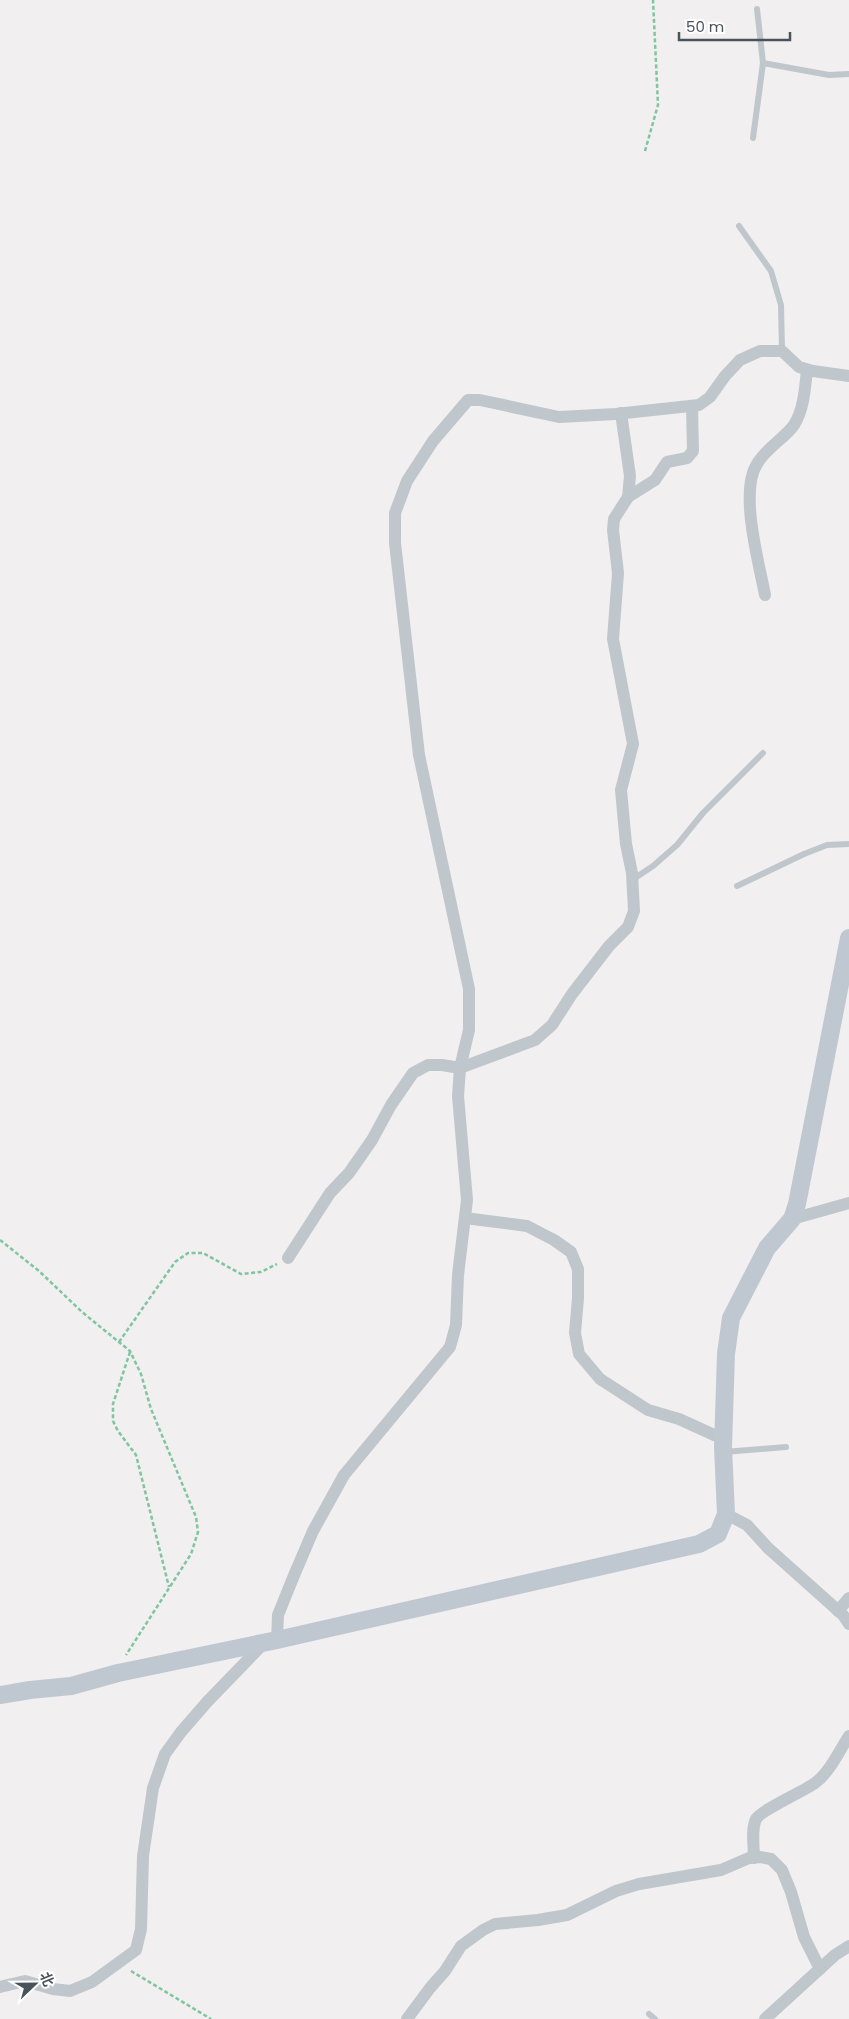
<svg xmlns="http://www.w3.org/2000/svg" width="849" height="2019" font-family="Poppins,'Noto Sans SC',sans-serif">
<rect width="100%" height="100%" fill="#f1efef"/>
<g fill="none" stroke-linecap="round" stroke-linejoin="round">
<!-- path -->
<g stroke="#7ec5a0" stroke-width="2.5" stroke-dasharray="4 2.5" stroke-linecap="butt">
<path d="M645 151 658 105 653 0"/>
<path d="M0 1240 39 1271 82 1312 130 1351 141 1374 151 1409 196 1517 198 1532 191 1554 126 1655"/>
<path d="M119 1342 175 1262 188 1253H203L241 1274 261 1272 277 1264"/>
<path d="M130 1352 113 1404V1421L118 1431 136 1455 169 1587"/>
<path d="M131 1971 211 2019"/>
</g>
<!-- lane -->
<g stroke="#bfc7cc" stroke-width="6">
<path d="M763 63 829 75 849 74"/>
<path d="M753 138 763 63 757 9"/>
<path d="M739 226 771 271 781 305 782 351"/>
<path d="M632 880 653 866 677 845 703 813 763 753"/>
<path d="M737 886 804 854 827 845 849 844"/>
<path d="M724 1452 786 1447"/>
<path d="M649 2014 655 2019"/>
</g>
<!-- street -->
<g stroke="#bfc7cc" stroke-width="12">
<path d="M628 497 655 480 667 462 687 458 693 451 692 406"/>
<path d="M765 595C759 563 739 492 757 464 766 448 785 438 794 425 804 409 805 388 807 370"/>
<path d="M465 1218 527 1226 554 1240 571 1252 578 1269V1298L575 1333 579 1354 600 1379 648 1410 679 1419 723 1439"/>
<path d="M792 1219 849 1203"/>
<path d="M288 1258 330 1193 349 1173 372 1140 391 1105 413 1073 428 1065H442L460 1068 535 1040 552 1025 572 994 609 946 628 927 634 911 632 873 626 844 621 790 633 744 613 639 618 573 613 530 614 519 628 497 630 476 621 413"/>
<path d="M726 1514 747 1525 768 1548 843 1615 849 1624"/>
<path d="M838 1611 849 1598"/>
<path d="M277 1640 278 1615 295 1573 313 1531 344 1475 450 1347 456 1325 458 1275 467 1200 458 1096 460 1068 469 1030V989L419 755 395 543V513L407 481 433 441 468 400H480L559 417 616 414 699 405 710 397 725 376 740 360 760 351H782L799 367 813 371 849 376"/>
<path d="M754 1858C754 1846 751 1830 756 1819 760 1811 804 1791 815 1783 830 1772 839 1751 849 1736"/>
<path d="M0 1987 25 1981 53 1989 70 1991 92 1982 136 1950 141 1929 143 1856 153 1788 165 1754 181 1732 207 1702 265 1642"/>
<path d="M407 2019 430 1988 445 1971 461 1946 483 1930 495 1924 538 1920 567 1915 616 1891 639 1884 721 1870 749 1858 760 1857 771 1859 782 1870 791 1892 804 1937 820 1969"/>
<path d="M765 2019 835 1955 849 1946"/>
</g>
<!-- secondary -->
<path stroke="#bfc8d1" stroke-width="18" d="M0 1695 30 1690 71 1686 118 1673 277 1640 699 1544 718 1534 726 1514 723 1447 726 1354 731 1318 767 1248 792 1219 797 1204 849 938"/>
</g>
<!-- north arrow -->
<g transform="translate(35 1984) rotate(68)" stroke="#ffffff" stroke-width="4" paint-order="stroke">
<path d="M0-4L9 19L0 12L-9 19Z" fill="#49535b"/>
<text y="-8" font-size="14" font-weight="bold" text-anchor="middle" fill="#49535b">北</text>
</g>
<!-- scale -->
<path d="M679 32v8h111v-8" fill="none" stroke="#49535b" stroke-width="2.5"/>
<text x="686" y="32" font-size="15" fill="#49535b" stroke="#ffffff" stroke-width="4" paint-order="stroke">50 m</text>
</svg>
